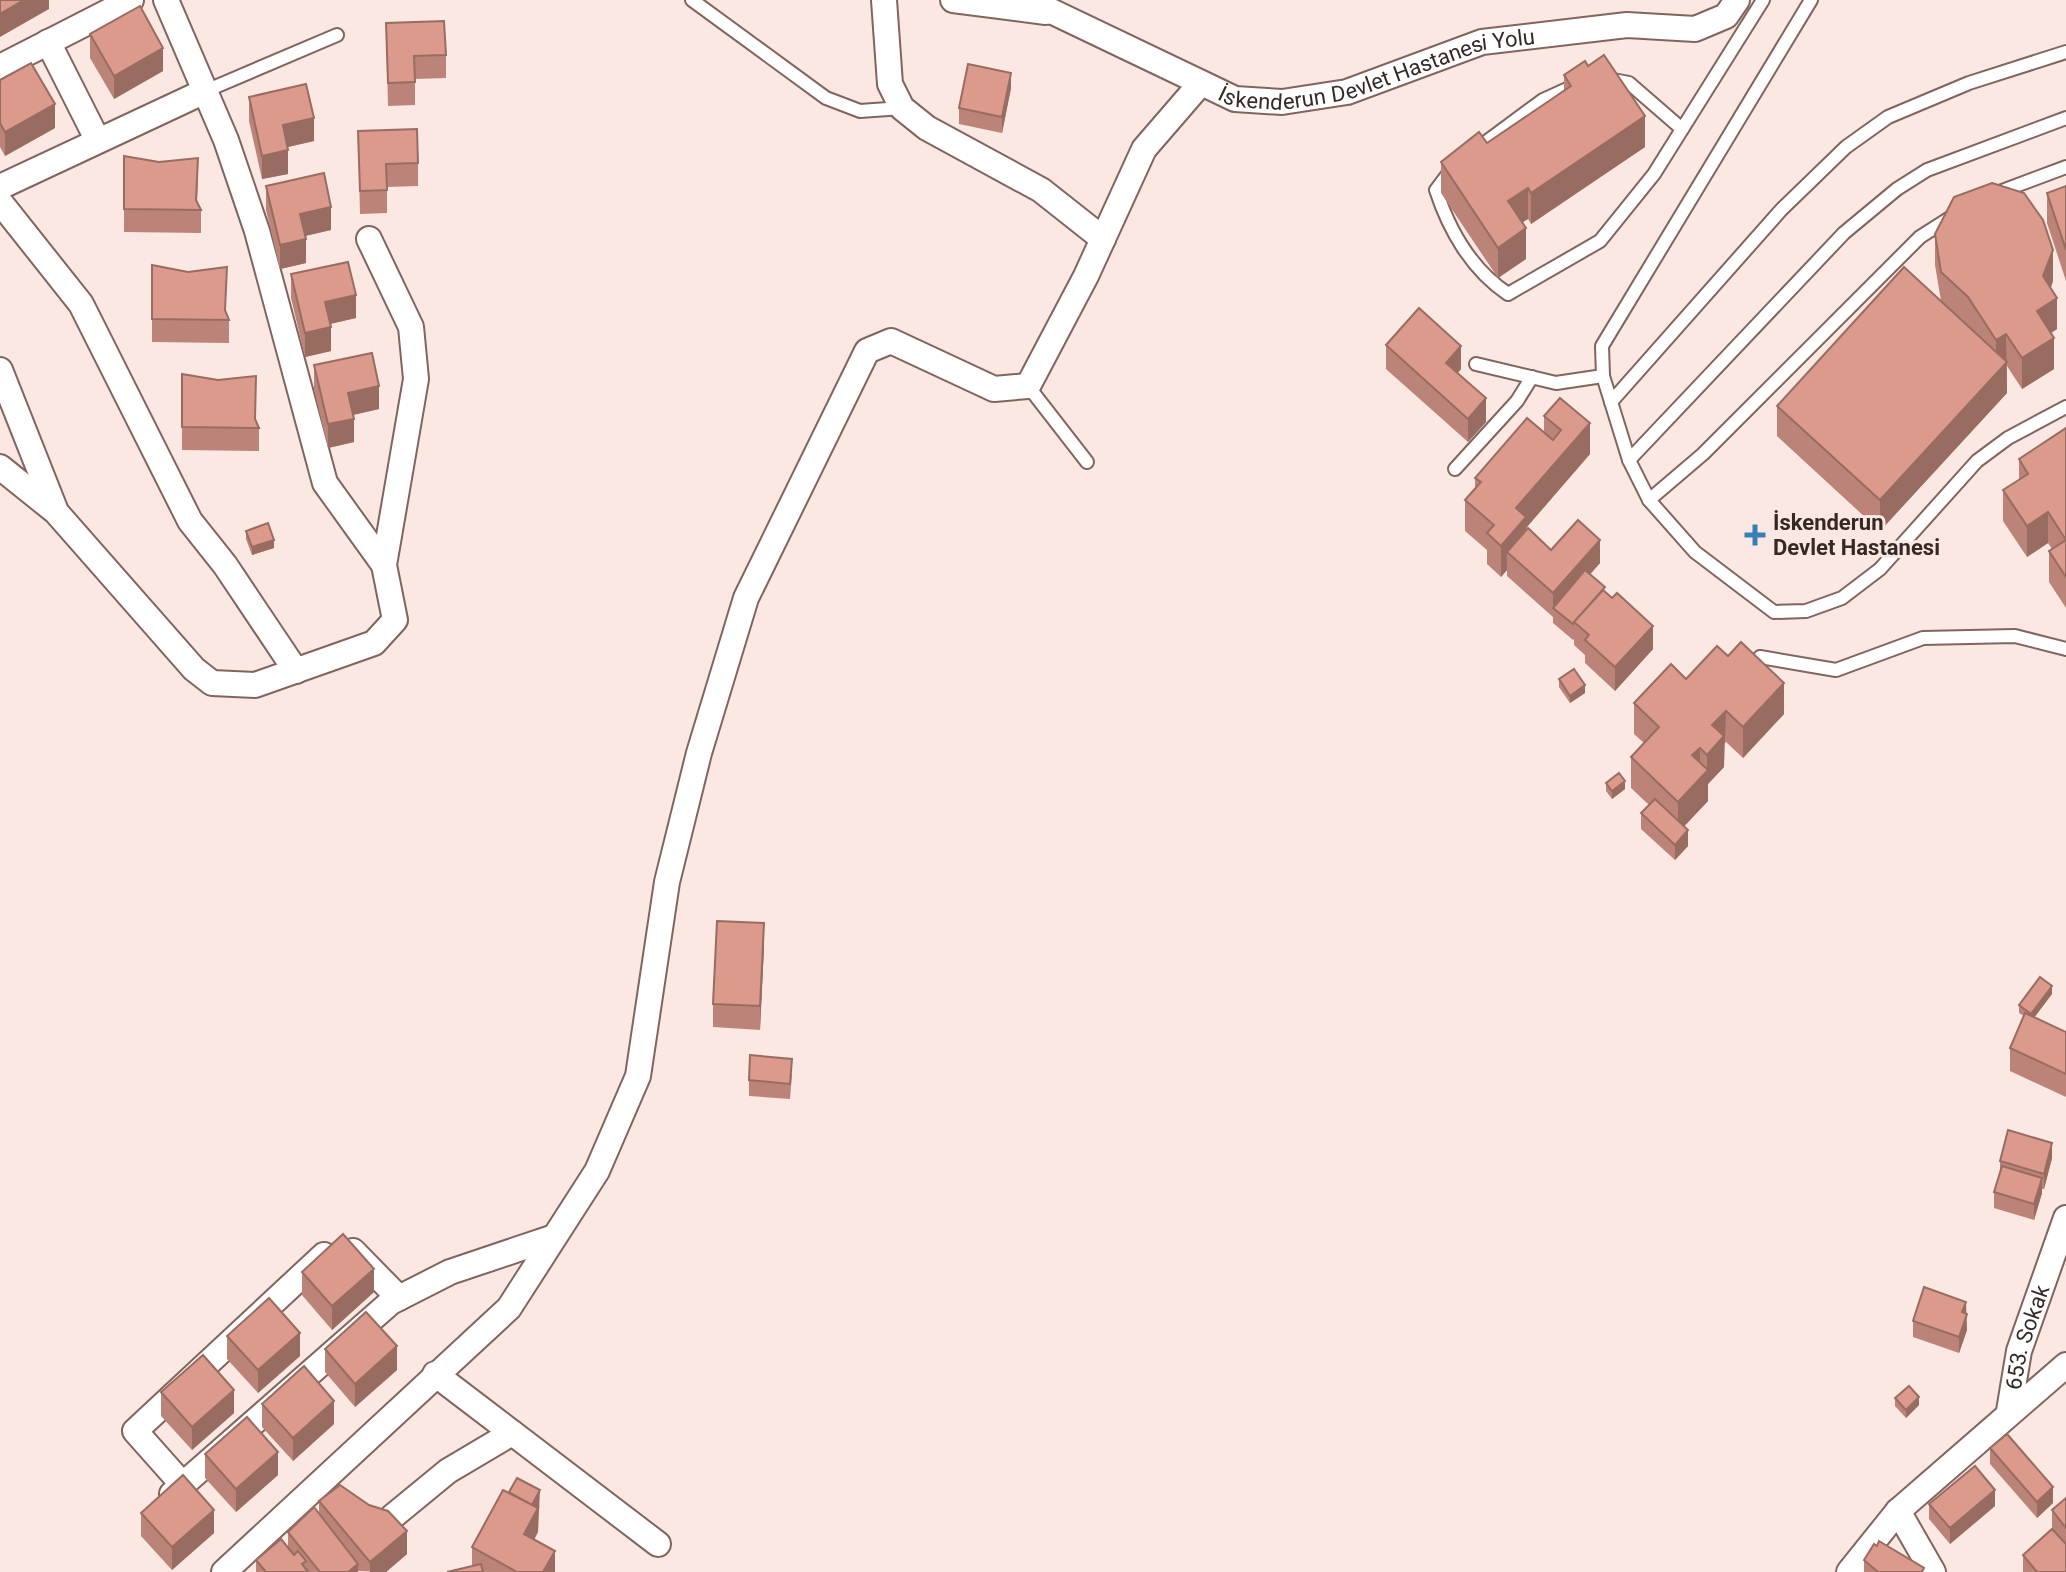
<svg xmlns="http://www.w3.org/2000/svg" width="2066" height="1572" font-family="Roboto,sans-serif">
<rect width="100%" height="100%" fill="#fce8e3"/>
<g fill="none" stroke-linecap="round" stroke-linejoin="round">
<!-- service casing -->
<g stroke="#81645e" stroke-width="16">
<g id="service">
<path d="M692 0 826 98 860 111 902 108"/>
<path d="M1811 0 1602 346 1603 376 1629 460 1649 500 1695 552 1774 612 1806 611 1842 598 1880 569 1977 461 2008 438 2066 407"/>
<path d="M1608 79 1629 83 1682 129"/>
<path d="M203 92 337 35"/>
<path d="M1474 151 1543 100 1576 85"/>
<path d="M1451 170 1436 190C1449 230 1472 270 1508 294L1600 241 1654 174 1763 0"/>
<path d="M1994 194 2066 167"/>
<path d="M1476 364 1556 383 1603 376"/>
<path d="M1028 386 1087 462"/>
<path d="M1611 402 1781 210 1846 147 1888 117 1969 83 2066 52"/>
<path d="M1629 460 1844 233 1897 189 1927 170 2066 118"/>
<path d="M1455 469 1517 401 1532 377"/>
<path d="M1649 500 1703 454 1920 237 1953 216"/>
<path d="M1760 657 1836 670 1923 638 2015 636 2066 649"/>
</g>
</g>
<!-- minor casing -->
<g stroke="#81645e" stroke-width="28">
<g id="minor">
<path d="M166 0 226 140 257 231 325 483 384 565"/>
<path d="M884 0 890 84 902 108 927 128 1041 190 1103 239"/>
<path d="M953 0 1046 12"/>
<path id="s1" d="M1028 0 1235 99 1282 102 1347 92 1482 42 1627 25 1695 29 1726 16 1737 0"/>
<path d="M48 42 97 139"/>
<path d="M0 67 131 0"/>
<path d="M0 187 203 92"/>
<path d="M0 202 81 304 190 521 225 565 296 671"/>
<path d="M0 370 55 509"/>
<path d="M0 467 56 512 194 669 212 683 255 685 374 643 395 620 384 565 416 379 411 327 369 239"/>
<path d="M353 1251 399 1298"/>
<path d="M435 1374 658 1544"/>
<path id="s2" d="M2009 1411 2019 1351 2066 1218"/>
<path d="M183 1485 135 1431 324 1255"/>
<path d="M172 1494 391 1302 450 1272 551 1238"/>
<path d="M1898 1511 1933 1572"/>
<path d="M392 1517 448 1471 512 1433"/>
<path d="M224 1572 509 1308 597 1171 638 1076 667 882 699 753 746 598 867 351 891 341 994 389 1028 386 1086 276 1144 149 1201 83"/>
<path d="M1849 1572 1898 1511 2066 1365"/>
</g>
</g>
<!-- service -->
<use href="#service" stroke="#fff" stroke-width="12"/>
<!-- minor -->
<use href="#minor" stroke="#fff" stroke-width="24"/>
</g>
<!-- wall -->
<g fill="#bc8478">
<path d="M386 23 446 55V78L415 79V105L388 106Z"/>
<path d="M90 34 163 71 114 99 90 58Z"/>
<path d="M1564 75 1645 147 1531 224 1528 219 1522 222 1526 259 1498 278 1441 193V162L1487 143 1564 90Z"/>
<path d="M0 80 55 128 5 156 0 147Z"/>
<path d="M1011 88 1002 133 959 124V108Z"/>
<path d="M249 97 314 141 288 147V174L262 179 249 121Z"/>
<path d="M358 131 418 163V186L387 187V213L360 214Z"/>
<path d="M124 156 198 181 197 202 201 210V233L124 232Z"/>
<path d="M266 186 331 230 305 236 306 263 280 269 266 210Z"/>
<path d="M2066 186V281L2047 223V193Z"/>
<path d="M1935 234 2053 281 2051 288 2057 329 2051 333 2054 369 2022 389 2007 366V393L1880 531 1777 436V406L1941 301 1935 265Z"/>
<path d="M152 265 229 320V343L152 342Z"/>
<path d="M291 274 356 318 330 324 331 351 305 357 291 298Z"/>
<path d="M1386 345 1461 369 1458 373 1486 422 1468 442 1386 369Z"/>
<path d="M314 365 379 409 353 415 354 442 328 448 314 389Z"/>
<path d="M182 374 256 420 259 428V451L182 450Z"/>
<path d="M1544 416 1590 454 1526 528V531L1551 550 1600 563 1590 574 1653 649 1615 691 1585 663V655L1574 645V639L1573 640 1553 623V617L1507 576V570L1501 577 1487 564V550L1465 531V500L1475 489V478L1544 432Z"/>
<path d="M2066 428V608L2049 582V551L2052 549 2048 543 2027 557 2003 521V490L2019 480V459Z"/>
<path d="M246 531 274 548 252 555 246 539Z"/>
<path d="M1559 679 1585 693 1570 703 1559 687Z"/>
<path d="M1686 679 1784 714 1743 758 1726 742 1724 744V767L1708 784V801L1684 826 1688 846 1675 860 1641 829V813L1649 805 1631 788V757L1644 743 1634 734V703Z"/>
<path d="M1606 783 1625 789 1612 799 1606 791Z"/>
<path d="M764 946 760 1030 713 1027V1004Z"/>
<path d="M2052 994 2034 1017 2066 1032V1097L2010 1071V1048L2024 1016 2019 1013V1005Z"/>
<path d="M792 1074 790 1099 749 1096V1080Z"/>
<path d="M2052 1158 2044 1189H2042V1193L2034 1220 1994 1208V1192L2000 1172V1161Z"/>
<path d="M302 1272 374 1292 332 1330 302 1295Z"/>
<path d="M1966 1314 1967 1330 1959 1353 1913 1337V1321Z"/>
<path d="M227 1336 300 1356 258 1393 227 1359Z"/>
<path d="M325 1349 397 1370 355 1407 325 1372Z"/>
<path d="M161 1392 234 1413 192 1450 161 1416Z"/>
<path d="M1895 1398 1919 1405 1906 1418 1895 1406Z"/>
<path d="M262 1404 334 1424 293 1461 262 1427Z"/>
<path d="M1990 1448 2053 1503 2037 1518 1990 1464Z"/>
<path d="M205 1454 278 1475 236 1512 205 1478Z"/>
<path d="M2066 1498V1572H2023V1555L2052 1529V1510Z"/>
<path d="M319 1501 407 1554 386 1572 358 1571V1572H256V1560L288 1548V1532L319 1513Z"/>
<path d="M1929 1504 1995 1506 1950 1544 1929 1519Z"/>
<path d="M540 1506 538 1509V1532L534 1540 555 1572H447L472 1566V1547Z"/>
<path d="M141 1513 214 1533 172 1570 141 1536Z"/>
<path d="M1864 1560 1924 1572H1864Z"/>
</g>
<!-- shaded-wall -->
<g fill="#996c62">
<path d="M24 0H49V9L0 37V14Z"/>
<path d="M163 48V71L114 99V76Z"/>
<path d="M1011 73V88L1002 133V117Z"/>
<path d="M55 104V128L5 156V132Z"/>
<path d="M1645 116V147L1531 224V193Z"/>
<path d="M314 118V141L283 148V125Z"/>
<path d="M288 150V174L262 179V156Z"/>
<path d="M1528 188V219L1508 232V201Z"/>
<path d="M331 207V230L300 237V214Z"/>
<path d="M1526 228V259L1498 278V248Z"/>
<path d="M306 239V263L280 269V245Z"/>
<path d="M2053 250V281L2043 306V276Z"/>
<path d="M356 295V318L325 325V302Z"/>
<path d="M2057 298V329L2037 342V311Z"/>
<path d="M331 327V351L305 357V333Z"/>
<path d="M2006 334 2007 393 1880 531V500L1996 371V340Z"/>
<path d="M2054 338V369L2022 389V358Z"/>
<path d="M1461 346V369L1446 386V363Z"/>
<path d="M379 386V409L348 416V393Z"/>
<path d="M1486 398V422L1468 442V419Z"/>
<path d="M354 419V442L328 448V424Z"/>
<path d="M1590 423V454L1526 528V548L1507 552V570L1501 577V546L1516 508Z"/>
<path d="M2048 512V543L2027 557V526Z"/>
<path d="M274 540V548L252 555V547Z"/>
<path d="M1600 540V563L1558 611 1553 608V593Z"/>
<path d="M1653 626V649L1615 691V667Z"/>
<path d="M1784 683V714L1743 758V727Z"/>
<path d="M1585 685V693L1570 703V696Z"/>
<path d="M1726 711 1724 767 1708 784V801L1678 833V802L1707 772V755L1712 725Z"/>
<path d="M1700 748V779L1692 755Z"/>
<path d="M1625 781V789L1612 799V791Z"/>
<path d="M1688 830V846L1675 860V845Z"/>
<path d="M764 923V946L760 1030V1006Z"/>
<path d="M2052 986V994L2031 1022V1014Z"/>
<path d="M2052 1143V1158L2044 1189V1174Z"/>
<path d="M2042 1178V1193L2034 1220V1204Z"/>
<path d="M374 1269V1292L332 1330V1306Z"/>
<path d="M1966 1302 1967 1330 1959 1353V1337L1962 1312Z"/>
<path d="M300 1333V1356L258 1393V1370Z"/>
<path d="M397 1346V1370L355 1407V1384Z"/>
<path d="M234 1390V1413L192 1450V1427Z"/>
<path d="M1919 1397V1405L1906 1418V1410Z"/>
<path d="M334 1401V1424L293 1461V1438Z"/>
<path d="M278 1452V1475L236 1512V1489Z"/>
<path d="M2053 1487V1503L2037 1518V1502Z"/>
<path d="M540 1490 538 1532 524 1558V1534L529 1510Z"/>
<path d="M1995 1490V1506L1950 1544V1528Z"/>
<path d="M214 1510V1533L172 1570V1547Z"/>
<path d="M407 1531V1554L386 1572H370V1562Z"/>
<path d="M555 1551V1572H543Z"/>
<path d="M358 1564V1572H348Z"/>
</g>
<!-- building -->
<g fill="#db9a8c" stroke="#996c62" stroke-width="2">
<path d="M0 0H24L0 14Z"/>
<path d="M140 6 163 48 114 76 90 34Z"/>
<path d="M444 21 446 55 414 56 415 82 388 83 386 23Z"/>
<path d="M1604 55 1645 116 1531 193 1528 188 1508 201 1526 228 1498 248 1441 162 1479 132 1487 143 1571 86 1564 75 1585 61 1588 66Z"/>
<path d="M31 63 55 104 5 132 0 123V80Z"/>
<path d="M968 64 1011 73 1002 117 959 108Z"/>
<path d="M306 84 314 118 283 125 288 150 262 156 249 97Z"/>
<path d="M417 129 418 163 386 164 387 190 360 191 358 131Z"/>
<path d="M124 156 159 162 198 158 196 200 201 210 124 209Z"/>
<path d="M324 173 331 207 300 214 306 239 280 245 266 186Z"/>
<path d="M1992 183 2024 193 2043 220 2053 250 2043 276 2057 298 2037 311 2054 338 2022 358 2006 334 1996 340 1968 297 1941 272 1935 234 1954 197Z"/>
<path d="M2066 186V250L2047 193Z"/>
<path d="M348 262 356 295 325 302 331 327 305 333 291 274Z"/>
<path d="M152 265 188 272 227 267 225 310 229 320 152 319Z"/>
<path d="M1904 267 2007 362 1880 500 1777 406Z"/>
<path d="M1419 308 1461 346 1446 363 1486 398 1468 419 1386 345Z"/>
<path d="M372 353 379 386 348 393 354 419 328 424 314 365Z"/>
<path d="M182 374 218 380 256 376 255 419 259 428 182 427Z"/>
<path d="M1560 398 1590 423 1516 508 1526 517 1501 546 1487 533 1494 525 1465 500 1481 482 1475 478 1527 418 1553 440 1561 430 1544 416Z"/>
<path d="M2066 428V540L2048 512 2027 526 2003 490 2028 474 2019 459Z"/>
<path d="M1578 520 1600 540 1553 593 1507 552 1528 528 1551 550Z"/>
<path d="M268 523 274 540 252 547 246 531Z"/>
<path d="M2066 540V577L2049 551Z"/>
<path d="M1585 570 1605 587 1573 624 1553 608Z"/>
<path d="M1603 590 1612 598 1617 593 1653 626 1615 667 1585 640 1589 635 1574 622Z"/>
<path d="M1741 642 1784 683 1743 727 1726 711 1712 725 1724 736 1707 755 1700 748 1692 755 1708 770 1678 802 1631 757 1659 727 1634 703 1671 664 1686 679 1717 646 1728 656Z"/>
<path d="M1574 669 1585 685 1570 696 1559 679Z"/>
<path d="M1619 773 1625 781 1612 791 1606 783Z"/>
<path d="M1655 799 1688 830 1675 845 1641 813Z"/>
<path d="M717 921 764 923 760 1006 713 1004Z"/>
<path d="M2040 977 2052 986 2031 1014 2019 1005Z"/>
<path d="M2025 1013 2066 1032V1074L2010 1048Z"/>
<path d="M750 1055 792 1059 790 1084 749 1080Z"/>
<path d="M2008 1130 2052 1143 2044 1174 2000 1161Z"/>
<path d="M2002 1166 2042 1178 2034 1204 1994 1192Z"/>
<path d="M343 1234 374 1269 332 1306 302 1272Z"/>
<path d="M1924 1287 1966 1302 1962 1312 1967 1314 1959 1337 1913 1321Z"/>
<path d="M269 1298 300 1333 258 1370 227 1336Z"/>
<path d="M366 1312 397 1346 355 1384 325 1349Z"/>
<path d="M203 1355 234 1390 192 1427 161 1392Z"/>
<path d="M304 1366 334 1401 293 1438 262 1404Z"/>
<path d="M1909 1386 1919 1397 1906 1410 1895 1398Z"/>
<path d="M247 1417 278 1452 236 1489 205 1454Z"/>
<path d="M2007 1434 2053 1487 2037 1502 1990 1448Z"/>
<path d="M1975 1466 1995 1490 1950 1528 1929 1504Z"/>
<path d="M183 1475 214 1510 172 1547 141 1513Z"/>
<path d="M517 1478 540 1490 532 1505 509 1492Z"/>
<path d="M340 1485 369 1505 388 1511 407 1531 370 1562 319 1501Z"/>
<path d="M503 1490 538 1508 524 1534 555 1551 543 1572H517L472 1547Z"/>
<path d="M2066 1498V1528L2052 1510Z"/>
<path d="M314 1507 358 1564 348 1572H320L288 1532Z"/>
<path d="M2052 1529 2066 1544V1572H2037L2023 1555Z"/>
<path d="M281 1539 294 1555 298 1551 306 1561 302 1564 308 1572H266L256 1560Z"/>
<path d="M1879 1541 1924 1568 1922 1572H1878L1864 1560 1874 1544 1877 1546Z"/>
<path d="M481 1564 483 1572H447Z"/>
</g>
<!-- markers -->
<path fill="#3780b4" stroke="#fce8e3" stroke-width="3" d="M1751 523h8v8h8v8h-8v8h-8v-8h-8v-8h8z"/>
<g text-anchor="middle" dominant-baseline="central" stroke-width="6" stroke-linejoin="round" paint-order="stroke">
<!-- street labels -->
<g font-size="22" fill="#352926" stroke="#fce8e3">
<text stroke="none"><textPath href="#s1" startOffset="376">İskenderun Devlet Hastanesi Yolu</textPath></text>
<text stroke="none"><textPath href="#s2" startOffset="76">653. Sokak</textPath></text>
</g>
<!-- poi labels -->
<g font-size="22" font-weight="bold" fill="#352926" stroke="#fce8e3" text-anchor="start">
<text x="1773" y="522">İskenderun<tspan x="1773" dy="25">Devlet Hastanesi</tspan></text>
</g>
</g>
</svg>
